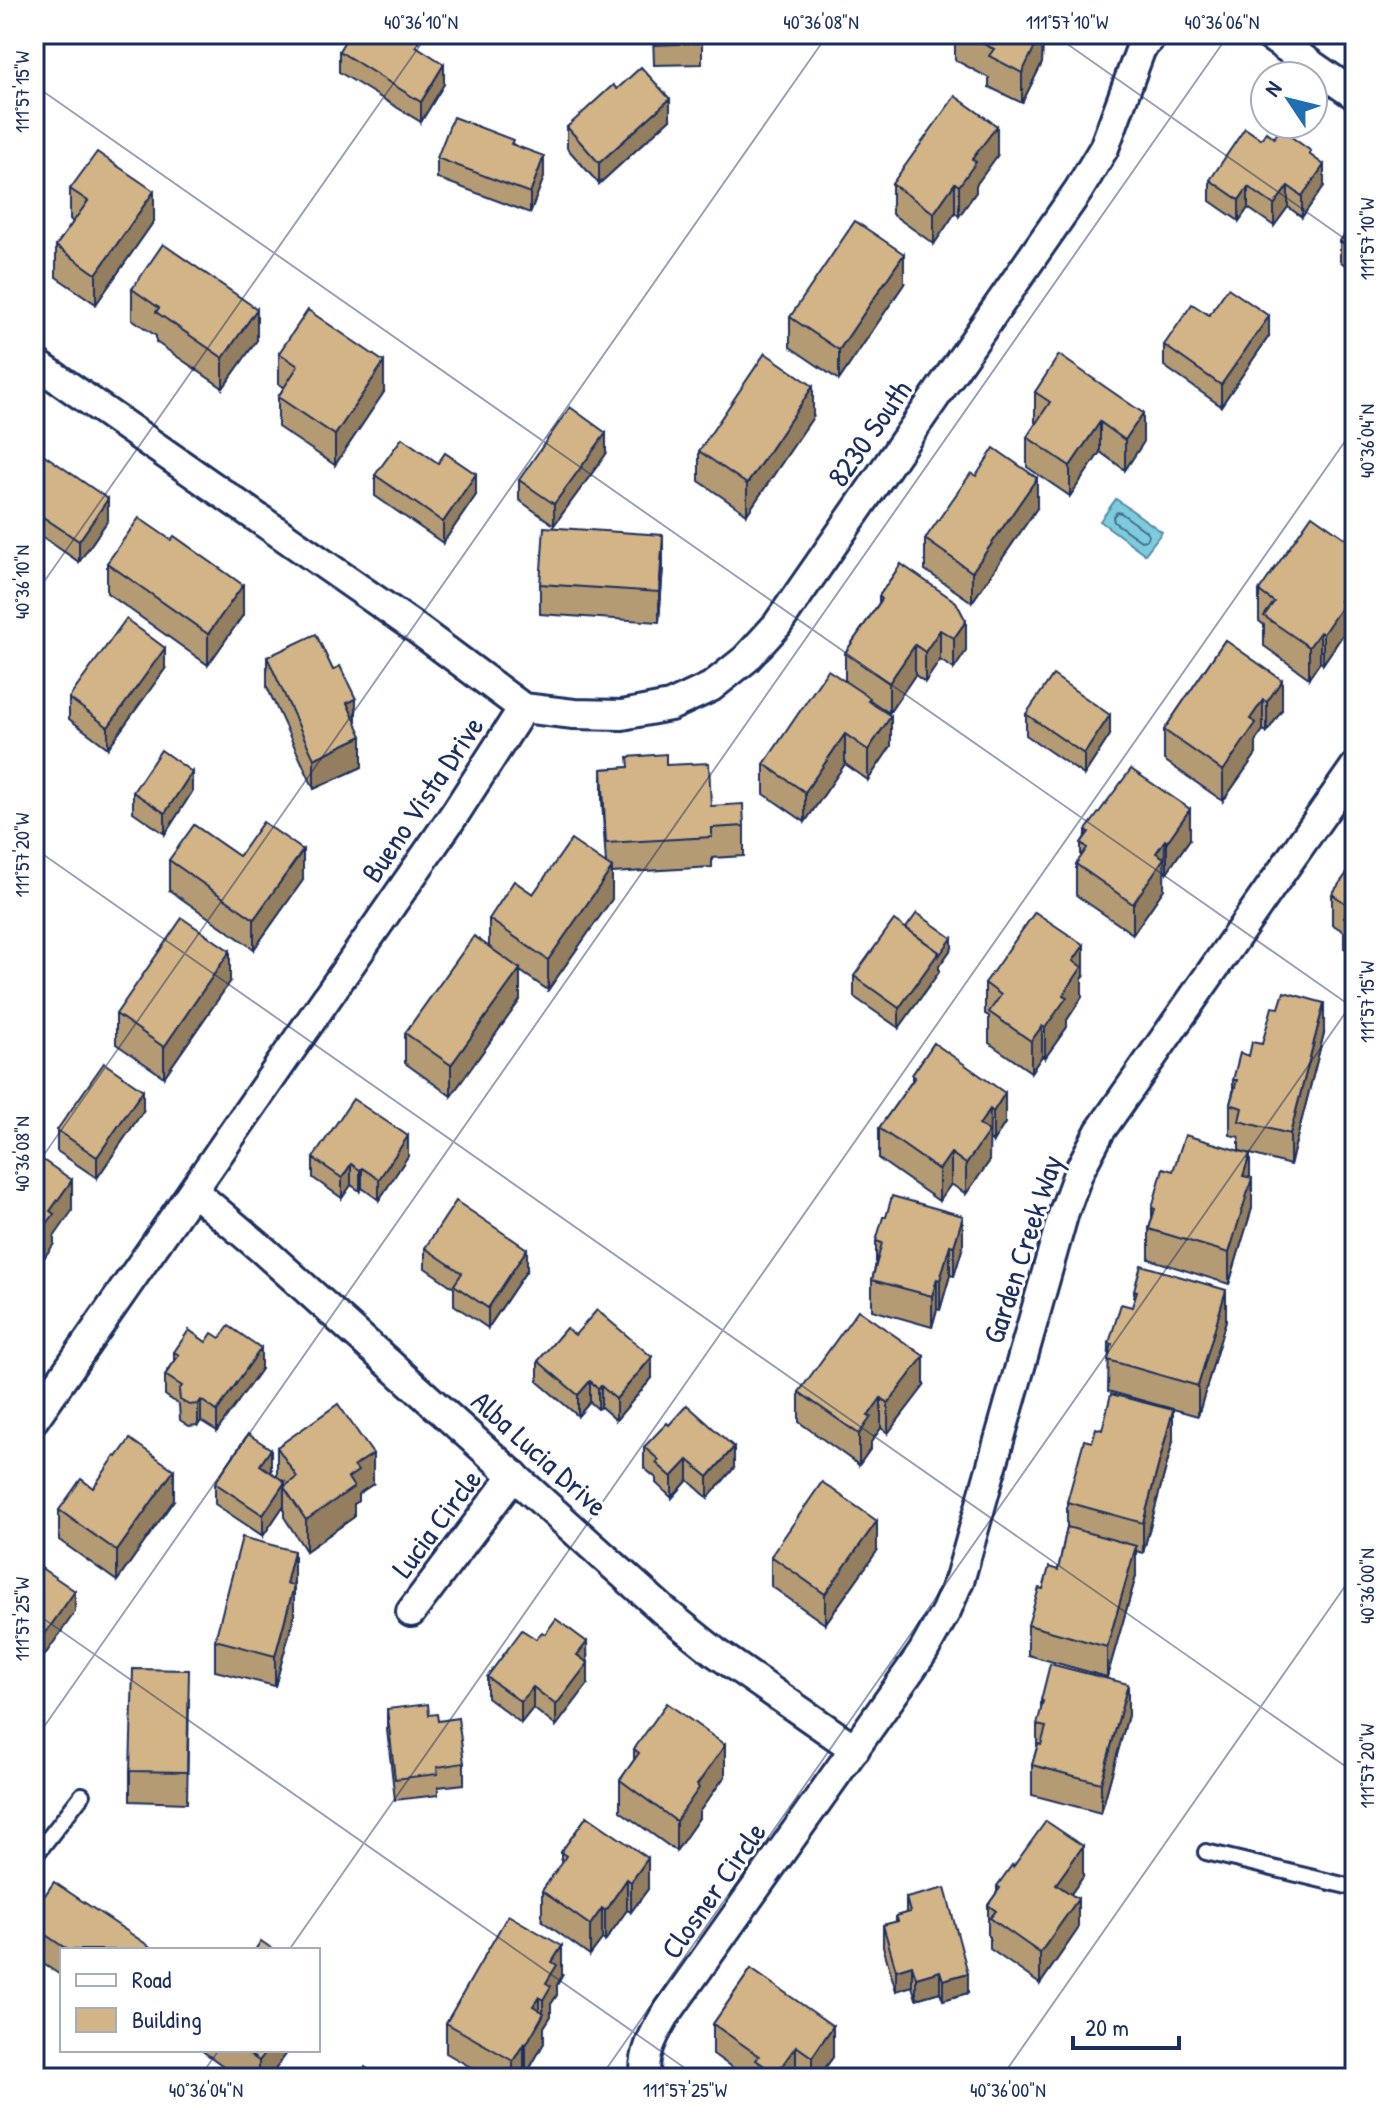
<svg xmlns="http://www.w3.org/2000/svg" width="1389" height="2112" font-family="'Patrick Hand',sans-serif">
<rect width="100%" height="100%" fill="#fff"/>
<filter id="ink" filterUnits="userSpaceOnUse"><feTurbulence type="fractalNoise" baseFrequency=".0125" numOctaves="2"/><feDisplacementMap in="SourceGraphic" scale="16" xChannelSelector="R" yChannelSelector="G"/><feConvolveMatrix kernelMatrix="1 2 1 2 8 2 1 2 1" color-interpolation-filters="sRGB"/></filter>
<g filter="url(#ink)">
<!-- water -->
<path fill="#7eccdb" stroke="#568da9" stroke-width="2" d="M1116 499 1162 532 1145 554 1100 521Z"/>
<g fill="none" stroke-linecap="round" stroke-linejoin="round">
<!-- shore -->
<path stroke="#436e90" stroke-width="2" d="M1117 512 1121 513 1147 532 1149 536 1146 540 1141 541 1114 522 1113 517Z"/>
<!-- service casing -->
<g stroke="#1b2f5e" stroke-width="20">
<g id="service">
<path d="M1206 1852 1355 1888"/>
<path d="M34 1857 82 1795"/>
</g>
</g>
<!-- minor casing -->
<g stroke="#1b2f5e" stroke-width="34">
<g id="minor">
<path d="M1267 34 1355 95"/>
<path d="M34 362 417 629 523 708 574 714 622 715 670 706 711 687 746 659 777 625 1078 191 1104 148 1141 48 1154 34"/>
<path d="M193 1191 263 1250 664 1611 715 1652 855 1749"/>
<path d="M34 1419 456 812 523 708"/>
<path d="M411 1612 514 1475"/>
<path d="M646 2078C642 2056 653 2036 664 2017L923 1652 946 1611 960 1578 1064 1212 1079 1171 1100 1131 1355 767"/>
</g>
</g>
<!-- path -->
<path stroke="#1b2f5e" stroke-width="5" stroke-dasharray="6 6" stroke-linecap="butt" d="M1354 2046H1355"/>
<!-- service -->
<use href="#service" stroke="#fff" stroke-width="14"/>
<!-- minor -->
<use href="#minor" stroke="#fff" stroke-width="28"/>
</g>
<!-- wall -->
<g fill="#b59b73" stroke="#1b2f5e" stroke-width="2">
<path d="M653 34H702V64L654 65Z"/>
<path d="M955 34H1043L1042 63 1022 103 989 87V78L955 60Z"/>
<path d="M419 48 444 84 421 122 339 72V51Z"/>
<path d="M617 89 670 119 599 184 567 148V127Z"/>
<path d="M1274 138 1311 156 1324 186 1302 217 1288 207 1274 226 1248 208 1239 221 1210 201V180L1261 139Z"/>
<path d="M513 144 544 177 530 213 437 178V158Z"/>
<path d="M997 156 976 185V192L959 216 955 213 934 244 892 214V184Z"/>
<path d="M70 189 154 221 96 304 56 277V246L73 222 70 219Z"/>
<path d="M1355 220V273L1340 261V241Z"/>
<path d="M904 284 839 380 790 347V317Z"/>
<path d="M132 289 257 340 223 388 156 342V336L132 319Z"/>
<path d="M1209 315 1269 336 1221 406 1164 366V345Z"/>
<path d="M279 353 384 392 335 465 278 427V397L284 387 279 384Z"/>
<path d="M1035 392 1143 443 1125 470 1100 452 1070 496 1027 467V437L1036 423 1035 422Z"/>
<path d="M813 417 747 514 699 481V451Z"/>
<path d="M606 454 554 525 519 500V480Z"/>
<path d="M438 463 476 495 443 543 375 496V475Z"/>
<path d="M34 468 108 520 79 562 34 531Z"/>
<path d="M976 476 1037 508 972 602 925 570V539Z"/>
<path d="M107 563 243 615 208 665 107 593Z"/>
<path d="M901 564 966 651 954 669 940 660 925 682 915 675 889 713 870 700 891 746 868 780 845 764 805 822 764 794V764L845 681V653L879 603V596Z"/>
<path d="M663 566 659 622 540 614V584Z"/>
<path d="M1259 591 1344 626V633L1323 664 1320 662 1309 678 1264 646V625L1259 621Z"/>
<path d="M1225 640 1282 710 1267 732 1263 730 1256 740V754L1223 801 1164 760V730Z"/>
<path d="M267 657 333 670 356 722 362 767 314 789 267 687Z"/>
<path d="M165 669 108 748 69 719V698Z"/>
<path d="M1026 714 1110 735 1084 775 1026 735Z"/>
<path d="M666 765 711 806 744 826V856L712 858V867L612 873V899L548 990 520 971V1000L451 1096 405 1063V1033L489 947V919L533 894 606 864 602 800V769Z"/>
<path d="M133 792H192L165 834 133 812Z"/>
<path d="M1086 830 1190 839 1167 872 1165 871 1164 872V889L1133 934 1076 895V864L1081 858V843L1086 835Z"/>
<path d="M239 856 303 880 254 949 169 890V860Z"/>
<path d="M1355 862V955L1344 948V932L1332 924V894Z"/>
<path d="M906 928 952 948 939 966V972L899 1028 854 997V976Z"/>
<path d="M1084 976 1082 979V997L1067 1020V1027L1045 1058 1042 1056 1031 1072 989 1043V1016L985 1014V983Z"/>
<path d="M230 982 164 1077 116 1044V1014Z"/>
<path d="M1324 1033 1290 1165 1240 1151 1250 1178 1252 1208 1229 1284 1149 1259V1229L1152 1218V1208L1173 1171 1239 1151V1137L1230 1135V1104L1233 1092V1080L1249 1056 1262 1044Z"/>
<path d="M934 1043 1005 1123 993 1142 990 1140 989 1142V1162L966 1194 951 1184 939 1201 879 1159V1128L912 1081V1075Z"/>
<path d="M143 1111 97 1178 57 1151V1130Z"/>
<path d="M408 1156 379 1200 362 1188 360 1191 351 1185 342 1198 313 1178V1158Z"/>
<path d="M876 1241 963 1246 954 1276 950 1275 940 1310 937 1309 932 1327 872 1310V1280L876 1263Z"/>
<path d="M425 1248 527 1270 488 1328 454 1305V1288L425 1268Z"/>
<path d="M1134 1290 1226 1320 1198 1416 1108 1391 1109 1343 1132 1307 1134 1301Z"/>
<path d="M575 1335 652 1378 616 1420 601 1407 598 1409 590 1402 578 1416 538 1382V1361Z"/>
<path d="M206 1342 261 1369 217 1431 201 1421 198 1425 189 1426 180 1420 179 1405 165 1395V1375L174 1362V1352Z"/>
<path d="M924 1386 888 1433 881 1428 871 1442V1448L859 1465 799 1422V1392Z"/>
<path d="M1102 1430 1173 1441 1143 1553 1136 1551V1576L1107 1677 1028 1655V1625L1043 1589 1058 1570 1067 1527V1502L1092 1442Z"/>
<path d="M277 1447 373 1484 358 1494V1501L354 1504V1517L306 1551 284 1517V1505L263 1536 215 1504V1483L271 1470 269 1472 277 1476Z"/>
<path d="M644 1447 734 1468 708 1498 688 1480 672 1498 656 1483V1478L644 1468Z"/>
<path d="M93 1488 174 1500 117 1581 59 1540V1510Z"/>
<path d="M877 1551 825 1624 771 1586V1556Z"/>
<path d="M294 1581V1616L275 1686 215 1671V1640Z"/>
<path d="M545 1634 587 1642 588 1684 556 1726 533 1708 521 1723 487 1697V1677Z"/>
<path d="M189 1700 187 1803 130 1801V1771Z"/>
<path d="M1041 1700 1128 1715 1101 1813 1032 1795V1765L1037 1747V1725L1041 1712Z"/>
<path d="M387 1709 429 1715 438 1721 464 1763V1784L438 1787V1795L395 1800 387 1730Z"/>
<path d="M634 1749 725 1776 699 1812V1818L676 1851 620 1811V1780L634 1760Z"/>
<path d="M587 1816 648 1889 631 1912 627 1910 605 1941 602 1939 590 1955 542 1921V1891L561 1864V1852Z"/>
<path d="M1013 1867 1083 1877 1071 1894 1078 1929 1040 1984 990 1949V1937L988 1936V1905L997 1892V1886Z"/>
<path d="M906 1898 968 1993 943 2000 940 1992 916 1999 912 1986 896 1991 883 1946V1925L896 1922V1916L906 1913Z"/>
<path d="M34 1911 155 1950H62V1976L34 1958Z"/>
<path d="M751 1969 833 2057 818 2078H799L796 2076 795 2078H747L713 2054V2024Z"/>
<path d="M562 1976 557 1985V1995L551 2004V2016L544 2027V2043L526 2075 524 2073 521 2078H490L446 2053V2023Z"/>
<path d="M201 2050H289L269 2078H240Z"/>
</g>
<!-- shaded-wall -->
<g fill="#937e5e" stroke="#1b2f5e" stroke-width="2">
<path d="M1036 34H1043L1042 63 1022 103V73Z"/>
<path d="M444 64V84L421 122V102Z"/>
<path d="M670 99V119L599 184V163Z"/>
<path d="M997 126V156L976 185V192L959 216V186L972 159Z"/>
<path d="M544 156V177L530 213V193Z"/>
<path d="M1324 165V186L1302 217V196Z"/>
<path d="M955 183V213L934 244V213Z"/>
<path d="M1288 186V207L1274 226V205Z"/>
<path d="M1248 187V208L1239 221V200Z"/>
<path d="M154 191V221L96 304V274Z"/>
<path d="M904 254V284L839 380V350Z"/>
<path d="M257 309V340L223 388V358Z"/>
<path d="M1269 316V336L1221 406V385Z"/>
<path d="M384 362V392L335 465V435Z"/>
<path d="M813 386V417L747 514V484Z"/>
<path d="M1143 413V443L1125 470V440Z"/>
<path d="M1100 422V452L1070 496V466Z"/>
<path d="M606 433V454L554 525V504Z"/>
<path d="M476 474V495L443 543V522Z"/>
<path d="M1037 478V508L972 602V572Z"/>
<path d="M108 499V520L79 562V541Z"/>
<path d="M663 535V566L659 622V592Z"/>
<path d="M1355 565V611L1344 626V633L1323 664V634L1340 601 1352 569Z"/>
<path d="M243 585V615L208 665V634Z"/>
<path d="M966 621V651L954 669V638Z"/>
<path d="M940 630V660L925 682V652Z"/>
<path d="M1320 632V662L1309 678V647Z"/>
<path d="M915 645V675L889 713V683Z"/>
<path d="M165 648V669L108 748V727Z"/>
<path d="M1282 680V710L1267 732V702Z"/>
<path d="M356 699V730L347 703Z"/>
<path d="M1263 700V730L1256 740V754L1223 801V771L1250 719Z"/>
<path d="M1110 715V735L1084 775V754Z"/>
<path d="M891 716V746L868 780V750Z"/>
<path d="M845 734V764L805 822V792Z"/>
<path d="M362 736V767L314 789V759Z"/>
<path d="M192 772V792L165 834V813Z"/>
<path d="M1190 809V839L1167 872V842Z"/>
<path d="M1165 840 1164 889 1133 934V904L1156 853Z"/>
<path d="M303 850V880L254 949V919Z"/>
<path d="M612 868V899L548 990V960Z"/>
<path d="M952 938V948L939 966V972L899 1028V1008L939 952Z"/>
<path d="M1084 945V976L1082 979V997L1067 1020V1027L1045 1058V1028L1063 995 1073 961Z"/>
<path d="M230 951V982L164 1077V1047Z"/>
<path d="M520 969V1000L451 1096V1065Z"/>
<path d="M1324 1003V1033L1290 1165V1134Z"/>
<path d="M1042 1026V1056L1031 1072V1041Z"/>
<path d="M143 1090V1111L97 1178V1157Z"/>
<path d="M1005 1093V1123L993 1142V1112Z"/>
<path d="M990 1109 989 1162 966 1194V1164L979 1125Z"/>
<path d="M408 1136V1156L379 1200V1179Z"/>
<path d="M951 1153V1184L939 1201V1170Z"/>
<path d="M1250 1154V1184L1252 1178V1208L1229 1284V1253L1243 1176Z"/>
<path d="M351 1164V1185L342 1198V1178Z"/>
<path d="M362 1168V1188L360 1191V1170Z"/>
<path d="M72 1180V1211L54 1237V1244L34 1272V1242L50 1211Z"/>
<path d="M963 1216V1246L954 1276V1246Z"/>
<path d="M950 1245V1275L940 1310V1280Z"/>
<path d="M527 1249V1270L488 1328V1308Z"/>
<path d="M937 1279V1309L932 1327V1296Z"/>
<path d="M1226 1290V1320L1198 1416V1386Z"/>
<path d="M261 1348V1369L217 1431V1411Z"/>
<path d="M924 1356V1386L888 1433V1403Z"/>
<path d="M652 1357V1378L616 1420V1399Z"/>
<path d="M590 1381V1402L578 1416V1395Z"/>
<path d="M601 1386V1407L598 1409V1388Z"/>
<path d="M881 1398V1428L871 1442V1448L859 1465V1434L868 1416Z"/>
<path d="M201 1400V1421L198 1425V1404Z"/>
<path d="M1173 1410V1441L1143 1553V1523Z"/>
<path d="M734 1447V1468L708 1498V1477Z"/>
<path d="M271 1449V1470L260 1486V1465Z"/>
<path d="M373 1454V1484L358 1494V1501L354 1504V1517L306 1551V1520L348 1478 354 1466Z"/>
<path d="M688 1460V1480L672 1498V1477Z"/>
<path d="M174 1470V1500L117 1581V1551Z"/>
<path d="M285 1482V1489L284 1487V1505L263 1536V1515Z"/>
<path d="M877 1521V1551L825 1624V1594Z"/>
<path d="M1136 1546V1576L1107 1677V1647Z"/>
<path d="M294 1551V1581L286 1614V1584Z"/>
<path d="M294 1586V1616L275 1686V1656Z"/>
<path d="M75 1591V1612L35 1669V1648Z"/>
<path d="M587 1642V1663L577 1655Z"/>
<path d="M588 1663V1684L556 1726V1705Z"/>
<path d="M1128 1684V1715L1101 1813V1783Z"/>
<path d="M533 1687V1708L521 1723V1702Z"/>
<path d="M725 1745V1776L699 1812V1818L676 1851V1821L697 1785Z"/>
<path d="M1083 1846V1877L1056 1914V1884Z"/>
<path d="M648 1858V1889L631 1912V1882Z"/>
<path d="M627 1879V1910L605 1941V1911Z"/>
<path d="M1078 1899V1929L1040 1984V1953Z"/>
<path d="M602 1908V1939L590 1955V1925Z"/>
<path d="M562 1946V1976L557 1985V1995L551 2004V2016L544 2027V2043L526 2075V2045L533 2006 539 1997V2023L543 2016V2000L546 1983 552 1962Z"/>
<path d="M912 1965V1986L896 1991V1970Z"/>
<path d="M940 1971V1992L916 1999V1978Z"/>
<path d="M968 1973V1993L943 2000V1980Z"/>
<path d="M833 2026V2057L818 2078H812V2057Z"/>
<path d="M524 2043V2073L521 2078H513V2061Z"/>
<path d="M796 2046V2076L795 2078H776V2074Z"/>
<path d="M267 2050H289L269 2078H259V2061Z"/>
</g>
<!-- building -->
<g fill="#d2b486" stroke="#1b2f5e" stroke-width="2">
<path d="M349 34H405L419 42 416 46 444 64 421 102 339 51Z"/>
<path d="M654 34H702V43L654 45Z"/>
<path d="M963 34H1041L1022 73 989 56 994 49Z"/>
<path d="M641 67 670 99 599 163 567 127 613 85 617 89Z"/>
<path d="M955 96 997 126 972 159 976 162 959 186 955 183 934 213 892 184Z"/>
<path d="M453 117 513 140 511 144 544 156 530 193 437 158Z"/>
<path d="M1245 128 1261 139 1266 132 1274 138 1280 129 1311 151 1309 154 1324 165 1302 196 1288 186 1274 205 1248 187 1239 200 1210 180Z"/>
<path d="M97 152 154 191 96 274 56 246 88 201 70 189Z"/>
<path d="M1355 220V252L1340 241Z"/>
<path d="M855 221 904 254 839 350 790 317Z"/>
<path d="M163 244 257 309 223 358 156 312 159 308 132 289Z"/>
<path d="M1228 288 1269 316 1221 385 1164 345 1192 304 1209 315Z"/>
<path d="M308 310 384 362 335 435 278 397 298 366 279 353Z"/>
<path d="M765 353 813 386 747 484 699 451Z"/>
<path d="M1059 355 1143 413 1125 440 1100 422 1070 466 1027 437 1050 402 1035 392Z"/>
<path d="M570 407 606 433 554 504 519 480Z"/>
<path d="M402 438 438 463 445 453 476 474 443 522 375 475Z"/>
<path d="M994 448 1037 478 972 572 925 539 971 473 976 476Z"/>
<path d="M43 454 108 499 79 541 34 511V468Z"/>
<path d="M1312 515 1355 545V565L1352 569 1355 571V580L1340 601 1344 603 1323 634 1320 632 1309 647 1264 616 1274 602 1259 591Z"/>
<path d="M139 518 171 540 174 536 243 585 208 634 107 563Z"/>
<path d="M544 527 663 535 659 592 540 584Z"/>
<path d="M901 564 956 602 966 621 954 638 940 630 925 652 915 645 889 683 845 653 882 599 879 596Z"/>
<path d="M126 619 165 648 108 727 69 698Z"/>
<path d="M316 634 333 670 340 666 356 699 347 703 362 736 314 759 267 657Z"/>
<path d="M1225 640 1282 680 1267 702 1263 700 1250 719 1256 723 1223 771 1164 730Z"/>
<path d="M828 670 870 698 868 701 891 716 868 750 845 734 805 792 764 764Z"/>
<path d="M1053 675 1110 715 1084 754 1026 714Z"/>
<path d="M161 750 192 772 165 813 133 792Z"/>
<path d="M666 754V765L709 763 711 806 743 804 744 826 712 828V837L606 843 602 769 629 767 628 757Z"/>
<path d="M1131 769 1190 809 1167 842 1165 840 1156 853 1164 858 1133 904 1076 864 1087 848 1081 843 1089 832 1086 830Z"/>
<path d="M263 822 303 850 254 919 169 860 194 825 239 856Z"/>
<path d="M571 840 612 868 548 960 489 919 514 881 533 894Z"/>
<path d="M1355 862V925L1344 917 1351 907 1332 894Z"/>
<path d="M1035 912 1084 945 1073 961 1082 967 1063 995 1067 997 1045 1028 1042 1026 1031 1041 989 1012 1001 995 985 983Z"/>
<path d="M917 913 952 938 939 956V952L906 928Z"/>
<path d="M182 918 230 951 164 1047 116 1014Z"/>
<path d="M894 920 939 952 899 1008 854 976Z"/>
<path d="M474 936 520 969 451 1065 405 1033Z"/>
<path d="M1284 992 1324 1003 1290 1134 1239 1121 1242 1108 1230 1104 1237 1080H1233L1240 1053 1249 1056 1252 1042 1262 1044 1272 1007 1279 1008Z"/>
<path d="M934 1043 1005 1093 993 1112 990 1109 979 1125 989 1131 966 1164 951 1153 939 1170 879 1128 915 1077 912 1075Z"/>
<path d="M104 1063 143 1090 97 1157 57 1130Z"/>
<path d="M353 1099 408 1136 379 1179 362 1168 360 1170 351 1164 342 1178 313 1158Z"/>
<path d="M1185 1135 1250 1154 1243 1176 1252 1178 1229 1253 1149 1229 1155 1209 1152 1208 1163 1168 1173 1171Z"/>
<path d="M34 1154 72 1180 50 1211 54 1214 34 1242Z"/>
<path d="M892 1196 963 1216 954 1246 950 1245 940 1280 937 1279 932 1296 872 1280 882 1243 876 1241 883 1217H886Z"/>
<path d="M456 1201 527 1249 488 1308 454 1285 462 1273 425 1248Z"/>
<path d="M1141 1265 1226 1290 1198 1386 1108 1360 1112 1344 1109 1343 1121 1304 1132 1307 1137 1291 1134 1290Z"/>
<path d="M597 1310 652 1357 616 1399 601 1386 598 1388 590 1381 578 1395 538 1361 566 1328 575 1335Z"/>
<path d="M858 1310 924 1356 888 1403 881 1398 868 1416 871 1417 859 1434 799 1392Z"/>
<path d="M229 1326 261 1348 217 1411 201 1400 198 1404 189 1405 180 1400 179 1390 182 1386 165 1375 179 1355 174 1352 189 1330 206 1342 212 1333 220 1338Z"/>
<path d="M1111 1394 1173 1410 1143 1523 1067 1502 1084 1440 1092 1442 1096 1428 1102 1430Z"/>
<path d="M338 1404 373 1454 354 1466 358 1471 348 1478 354 1487 306 1520 284 1487 297 1477 277 1447Z"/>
<path d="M687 1405 734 1447 708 1477 688 1460 672 1477 656 1463 659 1460 644 1447 667 1423 669 1425Z"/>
<path d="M248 1434 271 1449 260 1465 285 1482 263 1515 215 1483Z"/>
<path d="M130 1439 174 1470 117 1551 59 1510 81 1479 93 1488 115 1456 117 1457Z"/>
<path d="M822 1482 877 1521 825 1594 771 1556Z"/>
<path d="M1067 1527 1136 1546 1107 1647 1028 1625 1039 1588 1043 1589 1049 1567 1058 1570Z"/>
<path d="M242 1537 294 1551 286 1584 294 1586 275 1656 215 1640Z"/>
<path d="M34 1563 75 1591 35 1648 34 1647Z"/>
<path d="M556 1619 587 1642 577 1655 588 1663 556 1705 533 1687 521 1702 487 1677 522 1630 536 1639 542 1632 545 1634Z"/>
<path d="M1050 1664 1128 1684 1101 1783 1032 1765 1038 1744 1041 1745 1046 1727 1037 1725 1043 1701 1041 1700Z"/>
<path d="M133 1669 189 1670 187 1772 130 1771Z"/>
<path d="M667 1703 725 1745 697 1785 699 1788 676 1821 620 1780 639 1753 634 1749Z"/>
<path d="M428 1704 429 1715 437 1714 438 1721 458 1718 464 1763 437 1767 438 1774 395 1779 387 1709Z"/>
<path d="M587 1816 648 1858 631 1882 627 1879 605 1911 602 1908 590 1925 542 1891 566 1856 561 1852Z"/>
<path d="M1046 1821 1083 1846 1056 1884 1078 1899 1040 1953 990 1918 996 1911 988 1905 1000 1888 997 1886 1012 1865 1013 1867Z"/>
<path d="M54 1882 155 1950H68L34 1927V1911Z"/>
<path d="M945 1888 968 1973 943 1980 940 1971 916 1978 912 1965 896 1970 883 1925 898 1921 896 1916 910 1912 906 1898Z"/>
<path d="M508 1915 562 1946 552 1962 557 1965 546 1983 551 1986 543 2000 539 1997 533 2006 544 2013 526 2045 524 2043 513 2061 446 2023Z"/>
<path d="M261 1941 274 1950H255Z"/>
<path d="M751 1969 833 2026 812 2057 796 2046 776 2074 756 2060 759 2056 713 2024Z"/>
<path d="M244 2050H267L259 2061Z"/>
<path d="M365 2067 381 2078H358Z"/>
</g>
</g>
<!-- ticks -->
<path fill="none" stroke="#1b2f5e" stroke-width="2" stroke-opacity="0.45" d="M1053 34 1355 246M34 85 1355 1009M34 596 428 34M34 848 1355 1773M34 1169 828 34M34 1612 699 2078M34 1741 1229 34M289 1950 1355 427M199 2078 219 2050M600 2078 1355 999M1001 2078 1355 1572"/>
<g text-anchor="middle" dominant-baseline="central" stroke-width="6" stroke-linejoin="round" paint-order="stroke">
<!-- street labels -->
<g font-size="30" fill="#1b2f5e" stroke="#fff">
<text transform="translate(869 433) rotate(-55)">8230 South</text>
<text transform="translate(422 799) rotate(-56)">Bueno Vista Drive</text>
<text transform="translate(1022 1249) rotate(-72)">Garden Creek Way</text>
<text transform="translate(540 1453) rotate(42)">Alba Lucia Drive</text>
<text transform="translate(436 1523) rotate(-53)">Lucia Circle</text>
<text transform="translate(713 1890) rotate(-55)">Closner Circle</text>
</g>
</g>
<!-- margin -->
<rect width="1389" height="2112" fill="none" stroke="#fff" stroke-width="88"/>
<!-- legend -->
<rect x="60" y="1948" width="260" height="104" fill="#ffffff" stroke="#a4acbf" stroke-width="2"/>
<rect x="76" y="1974" width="40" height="12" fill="#ffffff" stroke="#a4acbf" stroke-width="2"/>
<text x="132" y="1988" font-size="24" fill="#1b2f5e">Road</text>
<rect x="76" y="2008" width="40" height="24" fill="#d2b486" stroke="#a4acbf" stroke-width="2"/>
<text x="132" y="2028" font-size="24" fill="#1b2f5e">Building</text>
<!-- north arrow -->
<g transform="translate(1289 100) rotate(305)"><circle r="38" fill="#ffffff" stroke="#a4acbf" stroke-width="2"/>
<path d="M0-6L14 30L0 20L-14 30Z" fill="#1f6fb2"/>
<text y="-12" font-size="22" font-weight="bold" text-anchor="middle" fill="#1b2f5e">N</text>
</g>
<!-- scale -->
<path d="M1073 2036v12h106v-12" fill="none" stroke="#1b2f5e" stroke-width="4"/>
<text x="1085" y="2036" font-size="24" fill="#1b2f5e" stroke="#ffffff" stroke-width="6" paint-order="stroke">20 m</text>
<rect x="44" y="44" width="1301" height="2024" fill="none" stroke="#1b2f5e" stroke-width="3"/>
<g font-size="20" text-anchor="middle" fill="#1b2f5e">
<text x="421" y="29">40°36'10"N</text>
<text x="821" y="29">40°36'08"N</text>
<text x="1067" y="29">111°57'10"W</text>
<text x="1222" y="29">40°36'06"N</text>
<text transform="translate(22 92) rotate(-90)" y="7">111°57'15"W</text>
<text transform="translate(1367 239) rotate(-90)" y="7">111°57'10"W</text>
<text transform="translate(1367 441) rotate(-90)" y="7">40°36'04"N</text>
<text transform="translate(22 582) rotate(-90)" y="7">40°36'10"N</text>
<text transform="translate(22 855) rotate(-90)" y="7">111°57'20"W</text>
<text transform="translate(1367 1002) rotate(-90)" y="7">111°57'15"W</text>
<text transform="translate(22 1154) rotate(-90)" y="7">40°36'08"N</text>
<text transform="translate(1367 1586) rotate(-90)" y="7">40°36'00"N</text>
<text transform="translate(22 1619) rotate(-90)" y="7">111°57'25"W</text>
<text transform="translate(1367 1766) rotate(-90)" y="7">111°57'20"W</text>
<text x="206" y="2097">40°36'04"N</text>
<text x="685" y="2097">111°57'25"W</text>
<text x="1008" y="2097">40°36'00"N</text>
</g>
</svg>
